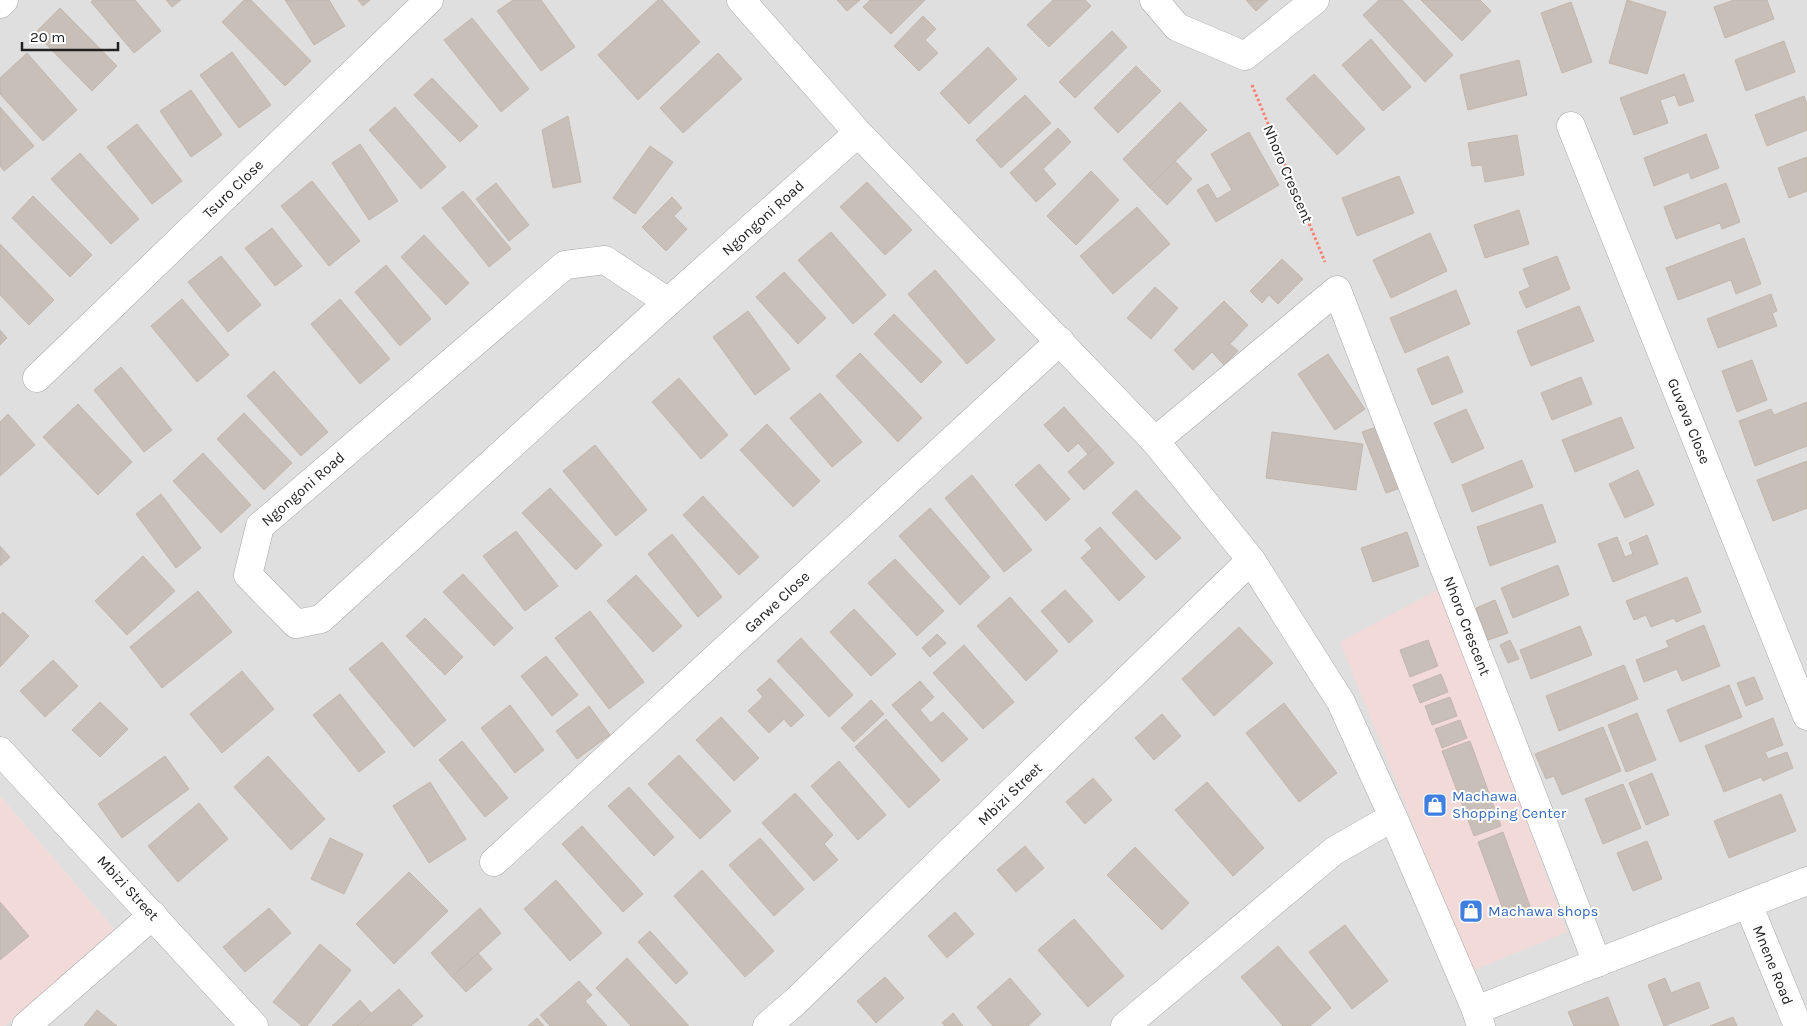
<svg xmlns="http://www.w3.org/2000/svg" width="1807" height="1026" font-family="Karla,sans-serif">
<rect width="100%" height="100%" fill="#f2efe9"/>
<!-- residential -->
<path fill="#e0dfdf" d="M0 0H1807V1026H5L114 929 0 796Z"/>
<!-- commercial -->
<g fill="#f2dad9">
<path d="M1441 588 1567 932 1472 971 1340 642Z"/>
<path d="M0 796 114 929 5 1026H0Z"/>
</g>
<!-- building -->
<g fill="#c7bfb8" stroke="#c4b6ab">
<path d="M93 0H135L161 31 134 53 91 2Z"/>
<path d="M166 0H181L172 7Z"/>
<path d="M244 0H251L311 61 285 86 222 22Z"/>
<path d="M285 0H329L345 26 314 45Z"/>
<path d="M358 0H370L363 6Z"/>
<path d="M513 0H541L575 47 541 71 497 11Z"/>
<path d="M658 0H662L700 42 638 100 598 55Z"/>
<path d="M837 0H860L847 11Z"/>
<path d="M870 0H925L891 34 863 7Z"/>
<path d="M1053 0H1085L1091 6 1049 47 1027 25Z"/>
<path d="M1246 0H1268L1256 11Z"/>
<path d="M1379 0H1402L1453 55 1425 82 1363 15Z"/>
<path d="M1421 0H1480L1491 11 1462 41Z"/>
<path d="M1627 0 1666 12 1647 74 1609 63Z"/>
<path d="M1734 0H1767L1774 19 1725 38 1714 7Z"/>
<path d="M1571 2 1592 62 1562 73 1541 13Z"/>
<path d="M60 8 117 66 92 91 35 33Z"/>
<path d="M923 16 936 29 925 40 938 53 919 71 894 46Z"/>
<path d="M472 18 529 89 501 112 444 40Z"/>
<path d="M1112 31 1127 47 1075 98 1059 82Z"/>
<path d="M1371 39 1411 87 1383 111 1342 65Z"/>
<path d="M1784 41 1795 72 1746 91 1735 60Z"/>
<path d="M988 47 1017 79 969 124 940 93Z"/>
<path d="M232 52 271 105 239 128 200 75Z"/>
<path d="M27 53 77 110 43 141 0 94V78Z"/>
<path d="M718 53 742 79 683 133 660 108Z"/>
<path d="M1519 60 1527 95 1468 110 1460 75Z"/>
<path d="M1136 66 1161 91 1118 133 1094 108Z"/>
<path d="M1314 74 1365 129 1337 155 1286 99Z"/>
<path d="M1684 74 1694 101 1679 106 1675 95 1660 100 1668 123 1634 135 1620 98Z"/>
<path d="M432 78 478 126 460 142 414 95Z"/>
<path d="M191 90 222 135 191 157 160 111Z"/>
<path d="M1025 95 1051 123 1001 168 976 140Z"/>
<path d="M1804 96 1807 103V130L1767 146 1755 115Z"/>
<path d="M1180 102 1207 130 1149 187 1123 159Z"/>
<path d="M0 107 34 146 4 171 0 166Z"/>
<path d="M395 107 446 167 421 189 369 130Z"/>
<path d="M568 116 581 182 553 188 542 130Z"/>
<path d="M137 124 182 181 152 204 107 147Z"/>
<path d="M1058 128 1071 142 1043 169 1056 184 1036 202 1010 173Z"/>
<path d="M1249 132 1279 185 1216 222 1197 190 1208 184 1217 199 1232 190 1211 154Z"/>
<path d="M1706 134 1719 168 1691 179 1689 172 1654 186 1644 158Z"/>
<path d="M1517 135 1524 175 1485 182 1482 165 1472 166 1468 143Z"/>
<path d="M360 144 398 201 369 220 332 163Z"/>
<path d="M650 146 673 162 635 214 613 198Z"/>
<path d="M80 153 139 219 111 244 51 179Z"/>
<path d="M1807 157V191L1789 198 1778 168Z"/>
<path d="M1175 161 1192 179 1167 205 1149 187Z"/>
<path d="M1091 171 1119 200 1076 245 1047 216Z"/>
<path d="M1399 176 1414 213 1357 236 1342 198Z"/>
<path d="M312 181 360 241 329 266 281 206Z"/>
<path d="M867 182 912 230 885 255 840 207Z"/>
<path d="M496 183 529 225 509 241 476 199Z"/>
<path d="M1726 183 1740 222 1722 229 1720 223 1676 239 1664 207Z"/>
<path d="M463 191 511 249 489 267 442 208Z"/>
<path d="M33 196 92 255 70 277 12 218Z"/>
<path d="M672 197 682 208 674 216 687 229 666 251 642 227Z"/>
<path d="M1137 207 1170 244 1113 294 1080 256Z"/>
<path d="M1519 210 1529 244 1485 258 1474 225Z"/>
<path d="M272 228 302 266 275 286 245 248Z"/>
<path d="M831 232 886 295 853 324 798 260Z"/>
<path d="M1430 233 1447 271 1391 298 1373 260Z"/>
<path d="M424 235 469 283 446 305 401 257Z"/>
<path d="M1744 238 1761 284 1736 294 1731 280 1678 300 1666 268Z"/>
<path d="M0 244 54 300 29 325 0 295Z"/>
<path d="M221 256 261 305 228 332 188 282Z"/>
<path d="M1557 256 1570 289 1526 308 1519 292 1530 287 1523 269Z"/>
<path d="M1282 259 1303 279 1278 304 1269 295 1262 303 1250 291Z"/>
<path d="M386 265 431 319 400 346 355 292Z"/>
<path d="M935 270 995 340 967 364 908 294Z"/>
<path d="M784 272 826 318 798 344 756 297Z"/>
<path d="M1155 287 1178 308 1151 339 1127 318Z"/>
<path d="M1456 290 1470 324 1405 353 1390 318Z"/>
<path d="M1771 294 1777 311 1772 313 1777 326 1718 348 1707 319Z"/>
<path d="M182 299 229 355 197 382 151 326Z"/>
<path d="M340 299 390 359 360 384 311 324Z"/>
<path d="M1224 301 1248 325 1230 344 1238 351 1224 365 1212 352 1193 370 1174 350Z"/>
<path d="M1579 306 1594 341 1531 366 1517 331Z"/>
<path d="M748 311 790 369 755 395 713 337Z"/>
<path d="M894 314 942 362 921 383 874 334Z"/>
<path d="M0 330 7 338 0 345Z"/>
<path d="M860 353 922 418 898 442 836 376Z"/>
<path d="M1328 354 1365 409 1335 430 1298 374Z"/>
<path d="M1448 356 1463 392 1432 405 1417 369Z"/>
<path d="M1752 360 1767 400 1737 412 1722 371Z"/>
<path d="M121 367 172 430 144 452 94 390Z"/>
<path d="M274 371 328 432 301 456 247 396Z"/>
<path d="M1581 377 1592 404 1552 420 1541 393Z"/>
<path d="M679 378 728 435 701 459 652 402Z"/>
<path d="M820 393 862 442 832 467 790 418Z"/>
<path d="M1807 402V446L1755 466 1739 421 1771 409 1774 415Z"/>
<path d="M78 404 132 462 98 495 43 437Z"/>
<path d="M1064 407 1098 445 1088 454 1078 443 1068 452 1044 425Z"/>
<path d="M1466 409 1484 448 1452 463 1434 423Z"/>
<path d="M244 413 292 463 264 490 217 439Z"/>
<path d="M8 414 35 445 0 476V422Z"/>
<path d="M1621 417 1634 448 1575 472 1562 440Z"/>
<path d="M767 424 820 481 793 507 740 450Z"/>
<path d="M1379 426 1403 487 1386 493 1362 432Z"/>
<path d="M1272 432 1363 444 1356 490 1266 478Z"/>
<path d="M595 445 647 510 616 536 563 471Z"/>
<path d="M1098 445 1114 463 1084 490 1068 472Z"/>
<path d="M203 453 251 505 221 533 173 481Z"/>
<path d="M1522 460 1533 487 1472 512 1462 485Z"/>
<path d="M1807 461V508L1773 521 1757 480Z"/>
<path d="M1039 464 1070 499 1046 521 1015 485Z"/>
<path d="M1638 470 1654 505 1625 518 1609 484Z"/>
<path d="M972 475 1032 550 1004 572 945 498Z"/>
<path d="M550 488 602 545 576 570 522 513Z"/>
<path d="M1136 490 1181 538 1156 560 1112 513Z"/>
<path d="M161 494 201 548 176 568 136 514Z"/>
<path d="M703 496 759 557 739 575 683 515Z"/>
<path d="M1542 504 1556 542 1490 566 1477 527Z"/>
<path d="M930 508 990 577 960 605 899 536Z"/>
<path d="M1100 527 1145 577 1119 601 1081 558 1092 548 1085 540Z"/>
<path d="M516 531 558 586 525 611 483 556Z"/>
<path d="M1407 532 1419 566 1373 582 1361 548Z"/>
<path d="M672 534 722 597 698 617 648 554Z"/>
<path d="M1647 535 1658 564 1613 582 1598 544 1617 537 1625 557 1633 554 1629 543Z"/>
<path d="M0 546 10 557 0 566Z"/>
<path d="M143 556 175 591 127 635 95 601Z"/>
<path d="M895 559 944 611 917 636 868 583Z"/>
<path d="M1558 565 1569 595 1513 618 1501 588Z"/>
<path d="M463 574 513 628 494 646 443 592Z"/>
<path d="M636 575 682 626 653 652 607 601Z"/>
<path d="M1687 577 1701 612 1676 622 1674 618 1651 627 1646 615 1634 620 1626 601Z"/>
<path d="M1065 590 1093 621 1069 643 1041 611Z"/>
<path d="M198 591 232 632 162 688 130 647Z"/>
<path d="M1010 597 1058 651 1026 681 977 626Z"/>
<path d="M1495 600 1508 633 1488 640 1476 608Z"/>
<path d="M854 609 896 654 871 676 830 632Z"/>
<path d="M590 611 644 682 609 709 555 638Z"/>
<path d="M3 612 29 636 0 667V615Z"/>
<path d="M425 618 463 657 445 675 406 636Z"/>
<path d="M1704 625 1720 666 1682 681 1677 669 1644 682 1636 660 1669 647 1666 641Z"/>
<path d="M1580 626 1592 655 1531 679 1520 650Z"/>
<path d="M1239 627 1273 663 1214 716 1182 679Z"/>
<path d="M937 634 946 643 930 657 922 648Z"/>
<path d="M801 638 853 695 829 717 777 661Z"/>
<path d="M1428 640 1438 666 1410 677 1400 650Z"/>
<path d="M1510 640 1519 659 1508 663 1500 645Z"/>
<path d="M382 642 446 720 414 747 349 669Z"/>
<path d="M964 645 1014 702 983 729 933 673Z"/>
<path d="M546 656 578 695 552 716 521 676Z"/>
<path d="M53 660 78 686 45 717 20 691Z"/>
<path d="M1624 665 1638 699 1559 731 1546 696Z"/>
<path d="M242 671 274 709 222 753 190 714Z"/>
<path d="M1441 674 1448 692 1420 703 1413 685Z"/>
<path d="M1754 677 1763 699 1746 706 1737 683Z"/>
<path d="M770 678 804 715 791 727 784 719 769 733 748 711 763 697 757 690Z"/>
<path d="M920 681 934 697 920 710 931 723 943 712 968 739 942 762 892 705Z"/>
<path d="M1729 685 1742 717 1680 742 1667 710Z"/>
<path d="M340 694 385 752 359 772 313 715Z"/>
<path d="M1450 697 1457 716 1432 725 1425 706Z"/>
<path d="M871 700 884 714 854 742 841 728Z"/>
<path d="M100 702 128 729 100 757 72 730Z"/>
<path d="M1284 703 1337 773 1299 802 1246 733Z"/>
<path d="M510 705 544 750 515 773 481 728Z"/>
<path d="M589 706 610 735 577 759 556 731Z"/>
<path d="M1637 713 1656 760 1626 772 1608 725Z"/>
<path d="M1162 714 1181 736 1154 760 1135 738Z"/>
<path d="M721 717 759 758 734 781 696 740Z"/>
<path d="M1773 718 1783 745 1765 752 1768 759 1787 752 1793 768 1763 781 1761 777 1724 792 1705 746Z"/>
<path d="M886 719 940 780 909 808 855 747Z"/>
<path d="M1460 720 1467 738 1442 748 1435 729Z"/>
<path d="M1603 727 1621 771 1562 795 1554 776 1546 779 1535 754Z"/>
<path d="M462 741 508 798 485 817 439 760Z"/>
<path d="M1470 741 1501 826 1474 836 1442 751Z"/>
<path d="M679 755 731 811 700 839 648 784Z"/>
<path d="M165 756 189 789 122 838 98 804Z"/>
<path d="M268 756 325 819 291 850 234 787Z"/>
<path d="M839 761 886 815 858 840 811 786Z"/>
<path d="M1652 773 1669 815 1646 825 1629 783Z"/>
<path d="M1093 778 1112 800 1085 824 1066 802Z"/>
<path d="M430 782 466 839 429 863 393 806Z"/>
<path d="M1207 782 1264 848 1233 876 1175 810Z"/>
<path d="M1623 784 1641 828 1603 844 1585 799Z"/>
<path d="M629 787 674 837 654 856 608 806Z"/>
<path d="M795 793 833 835 824 844 838 860 814 881 762 823Z"/>
<path d="M1781 794 1796 831 1729 858 1714 821Z"/>
<path d="M199 803 228 839 178 882 148 846Z"/>
<path d="M582 826 643 894 623 912 562 844Z"/>
<path d="M1503 832 1530 906 1505 915 1478 842Z"/>
<path d="M330 838 363 854 344 894 311 879Z"/>
<path d="M760 838 804 889 774 916 729 865Z"/>
<path d="M1647 841 1662 879 1633 891 1617 853Z"/>
<path d="M1025 846 1044 868 1016 892 997 870Z"/>
<path d="M1135 847 1189 903 1162 930 1107 875Z"/>
<path d="M702 870 774 951 745 977 674 896Z"/>
<path d="M409 872 448 911 394 964 356 924Z"/>
<path d="M556 880 602 933 570 961 524 909Z"/>
<path d="M0 902 29 936 0 960Z"/>
<path d="M269 908 291 933 245 972 223 947Z"/>
<path d="M480 908 501 933 452 977 431 953Z"/>
<path d="M955 912 974 934 947 958 928 936Z"/>
<path d="M1074 919 1124 976 1088 1007 1038 950Z"/>
<path d="M1345 925 1388 981 1352 1009 1309 952Z"/>
<path d="M650 931 688 973 676 984 638 942Z"/>
<path d="M320 944 351 970 307 1026H302L273 1002Z"/>
<path d="M1278 946 1331 1008 1310 1026H1283L1241 977Z"/>
<path d="M478 953 492 969 466 992 452 977Z"/>
<path d="M627 958 689 1026H631L596 988Z"/>
<path d="M885 977 904 998 876 1023 857 1001Z"/>
<path d="M1010 978 1041 1014 1028 1026H993L977 1007Z"/>
<path d="M1665 978 1671 993 1699 982 1709 1008 1664 1026 1648 985Z"/>
<path d="M579 981 592 995 585 1001 607 1026H550L540 1015Z"/>
<path d="M399 989 423 1016 411 1026H357Z"/>
<path d="M1608 997 1619 1026H1574L1568 1012Z"/>
<path d="M360 1000 371 1013 357 1026H332Z"/>
<path d="M97 1010 117 1026H84Z"/>
<path d="M953 1013 963 1026H945L942 1023Z"/>
<path d="M1733 1017 1737 1026H1710Z"/>
<path d="M537 1018 544 1026H528Z"/>
</g>
<g fill="none" stroke-linecap="round" stroke-linejoin="round">
<!-- minor casing -->
<g stroke="#a9a9a9" stroke-width="29">
<g id="minor">
<path d="M741 0 858 133 1155 441 1251 560 1341 702 1393 817 1476 1010 1481 1026"/>
<path d="M1154 0 1177 27 1245 56 1315 0"/>
<path d="M0 4 4 0"/>
<path d="M1571 126 1807 716"/>
<path d="M668 302 605 260 565 265 260 526 248 575 296 624 321 619 668 302 858 133"/>
<path d="M37 378 429 0"/>
<path d="M1155 441 1337 290 1597 963"/>
<path d="M0 751 254 1026"/>
<path d="M494 862 1060 341"/>
<path d="M1748 904 1798 1026"/>
<path d="M1476 1010 1807 881"/>
<path d="M26 1026 153 915"/>
<path d="M767 1026 795 1002 1251 560"/>
<path d="M1125 1026 1334 851 1393 817"/>
</g>
</g>
<!-- path -->
<path stroke="#fa8072" stroke-width="3" stroke-dasharray="2.5 2.5" stroke-linecap="butt" d="M1252 85 1325 262"/>
<!-- minor -->
<use href="#minor" stroke="#fff" stroke-width="28"/>
</g>
<!-- icons -->
<defs>
<g id="shop-square" transform="scale(1.25)"><rect x="-9" y="-9" width="18" height="18" rx="4" fill="#3f7fe0" stroke="#fff"/><path d="M-5-2.5h2.3a2.7 3.5 0 0 1 5.4 0H5L5.5 6h-11ZM-1.5-2.5h3a1.5 2.3 0 0 0-3 0Z" fill="#fff"/></g>
</defs>
<g fill-rule="evenodd">
<use href="#shop-square" x="1435" y="805"/>
<use href="#shop-square" x="1471" y="911"/>
</g>
<g text-anchor="middle" dominant-baseline="central" stroke-width="4" stroke-linejoin="round" paint-order="stroke">
<!-- street labels -->
<g font-size="15" fill="#222" stroke="#fff">
<text transform="translate(1288 174) rotate(67)">Nhoro Crescent</text>
<text transform="translate(233 189) rotate(-44)">Tsuro Close</text>
<text transform="translate(763 218) rotate(-42)">Ngongoni Road</text>
<text transform="translate(1689 421) rotate(68)">Guvava Close</text>
<text transform="translate(303 489) rotate(-41)">Ngongoni Road</text>
<text transform="translate(777 602) rotate(-43)">Garwe Close</text>
<text transform="translate(1467 626) rotate(69)">Nhoro Crescent</text>
<text transform="translate(1010 794) rotate(-44)">Mbizi Street</text>
<text transform="translate(128 888) rotate(47)">Mbizi Street</text>
<text transform="translate(1773 965) rotate(68)">Mnene Road</text>
</g>
<!-- shop labels -->
<g font-size="15" fill="#366cbe" stroke="#fff" text-anchor="start">
<text x="1452" y="796">Machawa<tspan x="1452" dy="17">Shopping Center</tspan></text>
<text x="1488" y="911">Machawa shops</text>
</g>
</g>
<!-- scale -->
<path d="M22 42v8h96v-8" fill="none" stroke="#222222" stroke-width="2.5"/>
<text x="30" y="42" font-size="15" fill="#222222" stroke="#ffffff" stroke-width="4" paint-order="stroke">20 m</text>
</svg>
